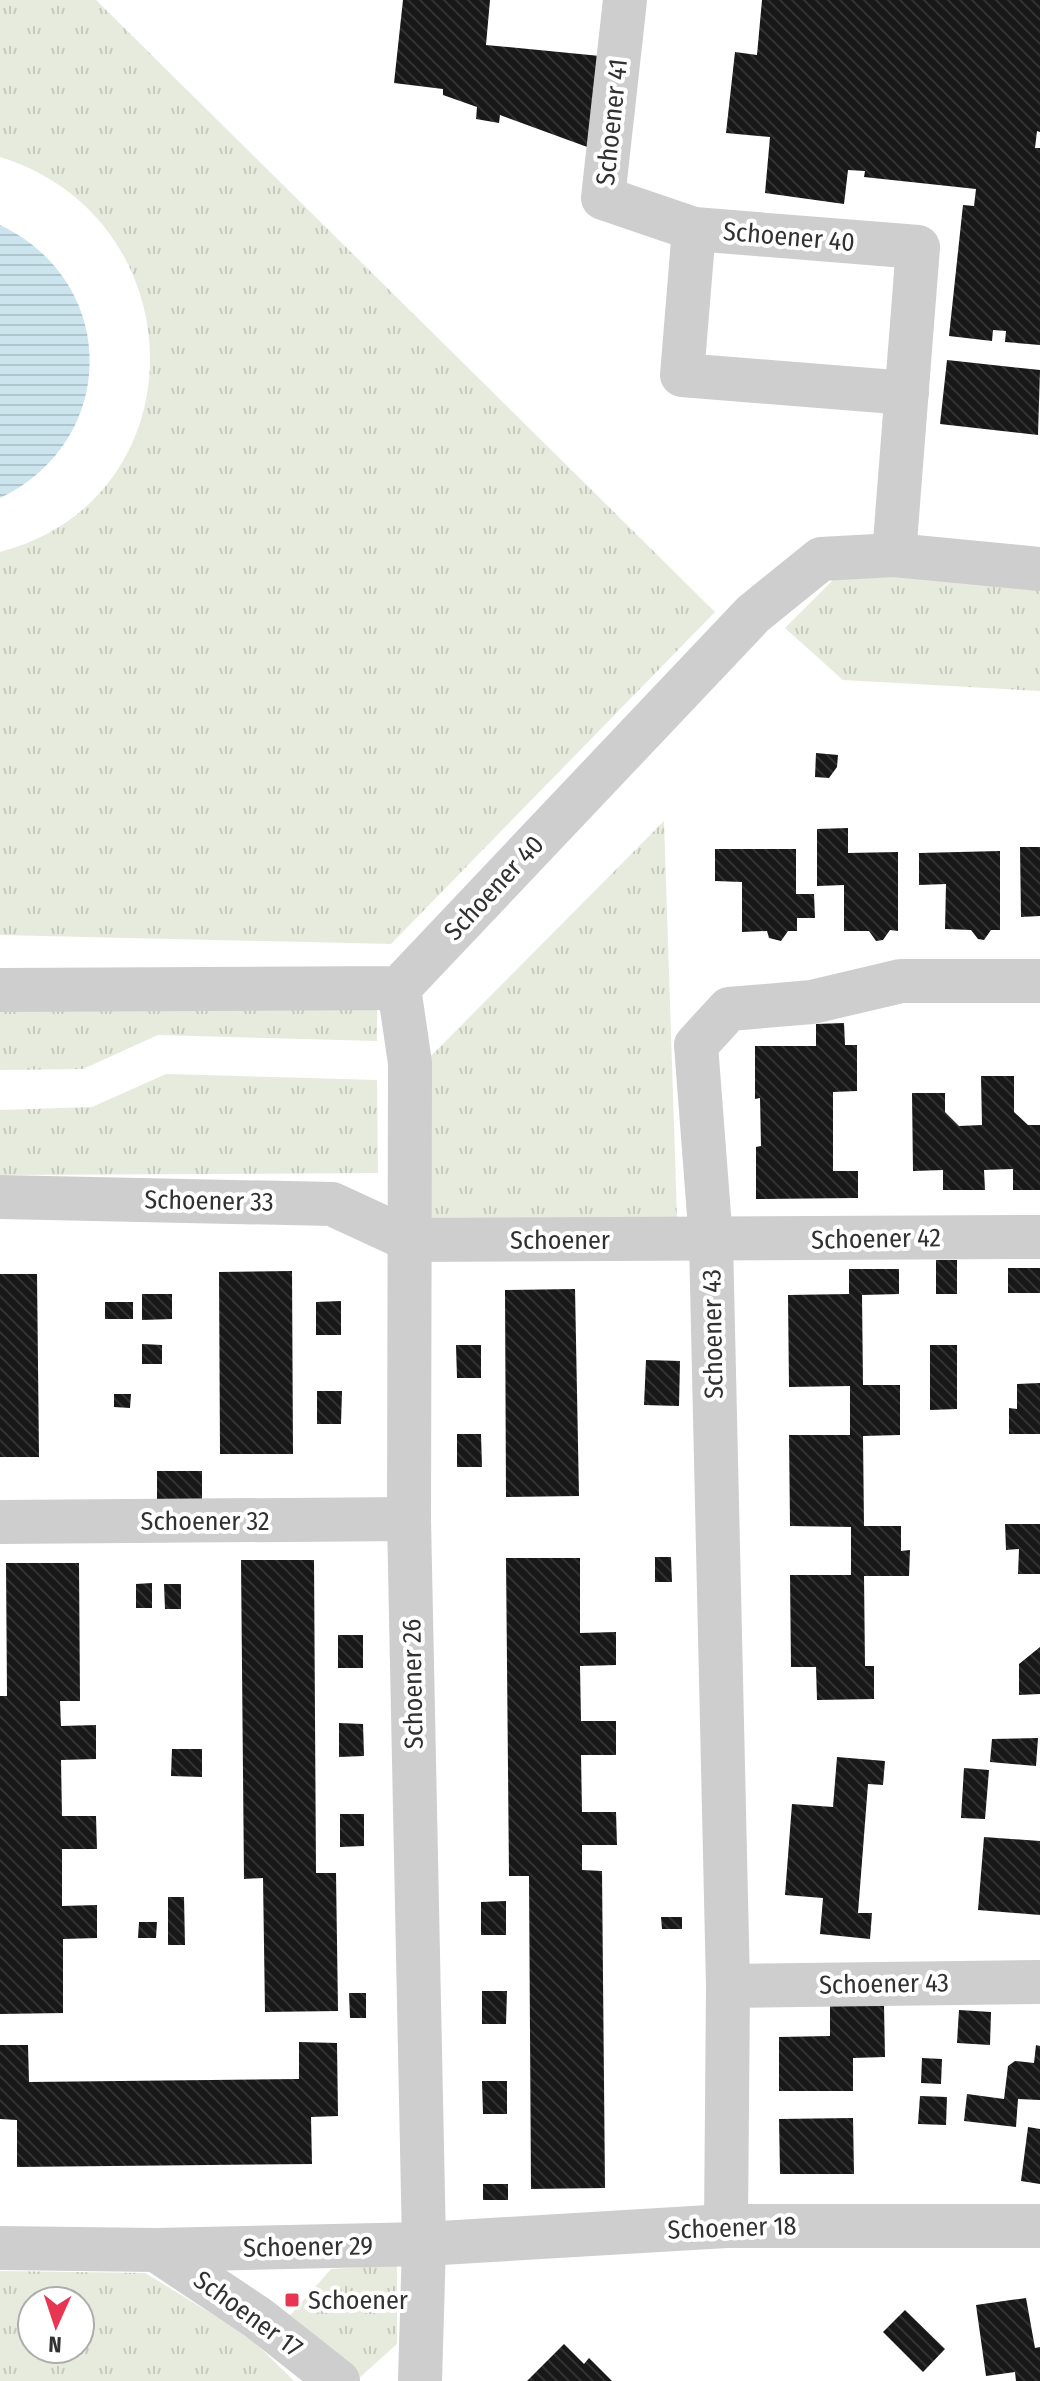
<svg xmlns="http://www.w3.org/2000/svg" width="1040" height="2381" font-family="'Fira Sans Condensed',sans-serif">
<defs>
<pattern id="grass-tufts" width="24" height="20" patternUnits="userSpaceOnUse" patternTransform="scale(2)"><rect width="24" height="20" fill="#e6ebdd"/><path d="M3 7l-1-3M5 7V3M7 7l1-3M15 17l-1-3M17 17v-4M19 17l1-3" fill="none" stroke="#c6cabe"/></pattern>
<pattern id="water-rules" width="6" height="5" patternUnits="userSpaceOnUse" patternTransform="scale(2)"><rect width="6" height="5" fill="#cce4ed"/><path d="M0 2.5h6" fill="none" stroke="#b0c4cc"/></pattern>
<pattern id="building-back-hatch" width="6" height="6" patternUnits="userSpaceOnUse" patternTransform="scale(2)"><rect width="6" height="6" fill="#181818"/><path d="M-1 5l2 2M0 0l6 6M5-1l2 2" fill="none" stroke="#313131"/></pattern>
</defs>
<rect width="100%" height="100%" fill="#fff"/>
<!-- grass -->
<g fill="url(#grass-tufts)" fill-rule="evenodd">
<path d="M0 0H96L715 612 391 944 0 935V552C202 499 198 218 0 157Z"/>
<path d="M844 569 1040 590V691L843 680 785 628Z"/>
<path d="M664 821 678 1248 430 1246 424 1063Z"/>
<path d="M0 990H377V1041L158 1035 83 1069 0 1070Z"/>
<path d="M166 1074 377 1080 378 1173 0 1175V1110L92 1107Z"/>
<path d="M397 2265V2344L357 2380 287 2319 331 2269Z"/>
<path d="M0 2271 145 2273 248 2336 294 2381H0ZM32 2301H80V2349H32Z"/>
</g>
<!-- water -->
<path fill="url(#water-rules)" d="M0 225C120 282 119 441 0 498Z"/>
<!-- building -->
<g fill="url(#building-back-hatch)">
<path d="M403 0H490L486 45 600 56 590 148 500 115 499 123 476 119 477 107 443 95V89L394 83Z"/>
<path d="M762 0H1040V132L1037 131 1035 148H1040V345L1005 342 1006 331 993 330 992 341 949 336 963 205 974 206 976 189 864 177 865 171 848 170 844 204 765 193 770 137 726 133 735 52 757 55Z"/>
<path d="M947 360 1040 370 1038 435 940 424Z"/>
<path d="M816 753 838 755 837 767 829 778 815 777Z"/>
<path d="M848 828V853L898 852V931L890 930 883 940 876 941 869 931H844V885L817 886V829Z"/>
<path d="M1020 847H1040V916L1021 917Z"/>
<path d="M715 849H796V894H814L815 918H797V931H788L781 941 769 938 767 931 742 932V882L715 881Z"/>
<path d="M1000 851V930H991L984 940 978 939 971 930 945 929 946 884 919 885V853Z"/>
<path d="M844 1023 845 1045H857V1091L833 1092V1171H858V1198L756 1199V1147L761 1146 760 1098 755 1099V1046H816V1024Z"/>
<path d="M981 1076H1014V1112L1028 1125H1040V1190H1013V1169L984 1170 985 1190H943V1170L913 1171 912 1093H945V1112L959 1126 982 1125Z"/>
<rect x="936" y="1260" width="21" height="34"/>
<rect x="1008" y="1268" width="32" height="25"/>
<path d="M849 1269H899V1294L862 1295 863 1385H900V1435L863 1436 864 1526H901V1551L910 1550 909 1576H864L865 1666H874V1699L817 1700 816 1667H791L790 1575H851V1527L790 1526 789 1435H850V1386L789 1387 788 1295 849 1294Z"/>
<path d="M292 1271 293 1454H220L219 1272Z"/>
<path d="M0 1274H37L39 1457H0Z"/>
<path d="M575 1289 579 1496 506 1497 505 1290Z"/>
<path d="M142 1294H172V1319L142 1320Z"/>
<path d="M341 1301V1335H316V1302Z"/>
<rect x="105" y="1302" width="28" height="17"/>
<path d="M142 1344 162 1345V1364H142Z"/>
<path d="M456 1345H481V1378H457Z"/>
<path d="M930 1345H957V1409L930 1410Z"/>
<path d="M646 1360 680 1361 679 1406 644 1405Z"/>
<path d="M1040 1383V1434H1009V1408L1017 1409V1384Z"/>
<path d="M317 1391H342L341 1424H317Z"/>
<path d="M114 1394H131L130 1408 114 1407Z"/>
<path d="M457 1434H481L482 1467H457Z"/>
<path d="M157 1471H202V1501L157 1502Z"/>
<path d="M1005 1524H1040V1574H1018L1019 1549 1006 1550Z"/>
<path d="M655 1557H671L672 1582H655Z"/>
<path d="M506 1558H580V1633L616 1632V1665L580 1666 581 1721H616V1755H581L582 1812H616L617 1845H582V1870L602 1871 605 2188 531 2189 529 1876H509Z"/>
<path d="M241 1560H314L316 1873H336L338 2011 265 2012 263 1878 244 1879Z"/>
<path d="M6 1563H79L80 1701H60L61 1726 96 1725V1759L61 1760 62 1816H96L97 1849H62V1906L97 1905V1938L63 1939V2013L0 2014V1696H7Z"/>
<path d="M152 1583V1608H136V1584Z"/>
<path d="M164 1584H181V1609H165Z"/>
<rect x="338" y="1635" width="25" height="33"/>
<path d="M1040 1647V1694L1019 1695V1664Z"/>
<path d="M339 1723 363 1724 364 1756 339 1757Z"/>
<path d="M1038 1738 1036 1766 990 1762 992 1739Z"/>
<path d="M172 1749H202V1777L171 1776Z"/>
<path d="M837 1757 885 1761 883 1785 868 1784 858 1913H872L870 1939 820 1934 823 1898 785 1895 792 1804 833 1807Z"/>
<path d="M964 1768 989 1770 985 1819 961 1818Z"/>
<path d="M340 1814H364V1846L340 1847Z"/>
<path d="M984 1837 1040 1841V1915L978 1910Z"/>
<path d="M168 1897H184L185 1945H168Z"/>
<path d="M506 1901V1935H481V1902Z"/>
<path d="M661 1917H682V1929H662Z"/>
<path d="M139 1922H157L156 1938H138Z"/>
<path d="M482 1991H507L506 2024H482Z"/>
<path d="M349 1993H366V2018H350Z"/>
<path d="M830 2005H884L885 2057 853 2058V2091H779V2037L830 2036Z"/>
<path d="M959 2010 991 2012 990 2045 957 2043Z"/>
<path d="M299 2042 337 2043 338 2116 311 2117 312 2164 17 2167V2120L0 2119V2045H28L29 2082 299 2079Z"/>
<path d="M1036 2045 1040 2046V2100L1018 2099 1016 2127 964 2121 967 2094 1004 2099 1008 2066 1015 2061 1034 2063Z"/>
<path d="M922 2058 942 2059 941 2084 921 2083Z"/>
<path d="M482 2081H507V2114H483Z"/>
<path d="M920 2096 947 2097 946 2125 918 2124Z"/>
<path d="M853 2118 854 2174H780L779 2119Z"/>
<path d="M1028 2127 1040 2129V2184L1021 2181Z"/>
<rect x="483" y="2184" width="25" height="16"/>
<path d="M1026 2298 1035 2348 1040 2347V2381H1016L1015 2372 986 2376 976 2305Z"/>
<path d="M905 2310 945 2349 923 2372 883 2332Z"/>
<path d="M564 2344 584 2364 589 2358 612 2381H527Z"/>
</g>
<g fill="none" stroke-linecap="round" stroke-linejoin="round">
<!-- minor -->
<g stroke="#cecece" stroke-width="44">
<path d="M625 0 603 198 694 229"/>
<path d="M894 555C902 453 910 350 918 247L694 229 682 375 907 393"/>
<path d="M399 988 410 1063 409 1519 424 2244 420 2381"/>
<path d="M0 990 399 988 753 614 821 559 894 555 1040 569"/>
<path d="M0 1197 332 1204 410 1240 1040 1237"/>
<path d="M0 1522 409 1519"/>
<path d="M728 1986 1040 1982"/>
<path d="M726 2226 728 1986 711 1241 696 1045 729 1009 812 1002 901 981H1040"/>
<path d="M0 2248 156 2250 424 2244 726 2226H1040"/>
<path d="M156 2250 258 2318 338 2381"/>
</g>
</g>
<!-- markers -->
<rect fill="#e73552" stroke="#fff" stroke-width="3" x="284" y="2292" width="16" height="16" rx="4"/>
<g text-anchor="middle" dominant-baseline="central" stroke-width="8" stroke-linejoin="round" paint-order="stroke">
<!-- street labels -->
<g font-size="26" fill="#313131" stroke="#fff">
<text transform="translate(612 122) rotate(-84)">Schoener 41</text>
<text transform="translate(789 237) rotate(5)">Schoener 40</text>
<text transform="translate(494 888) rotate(-47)">Schoener 40</text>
<text transform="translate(209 1201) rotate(1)">Schoener 33</text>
<text transform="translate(876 1239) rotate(-1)">Schoener 42</text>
<text x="560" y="1240">Schoener</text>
<text transform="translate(713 1334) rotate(-91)">Schoener 43</text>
<text x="205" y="1521">Schoener 32</text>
<text transform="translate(413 1684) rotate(-91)">Schoener 26</text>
<text transform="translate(884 1984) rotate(-1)">Schoener 43</text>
<text transform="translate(732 2228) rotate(-2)">Schoener 18</text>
<text transform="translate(308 2247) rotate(-1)">Schoener 29</text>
<text transform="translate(248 2314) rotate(36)">Schoener 17</text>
</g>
<!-- poi labels -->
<g font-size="26" fill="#313131" stroke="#fff" text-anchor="start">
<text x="308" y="2300">Schoener</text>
</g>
</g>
<!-- north arrow -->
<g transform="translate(56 2325) rotate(183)"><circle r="38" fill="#ffffff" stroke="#adadad" stroke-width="2"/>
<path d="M0-6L14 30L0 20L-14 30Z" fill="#e73552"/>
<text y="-12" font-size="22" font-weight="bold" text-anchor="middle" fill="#313131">N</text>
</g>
</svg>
